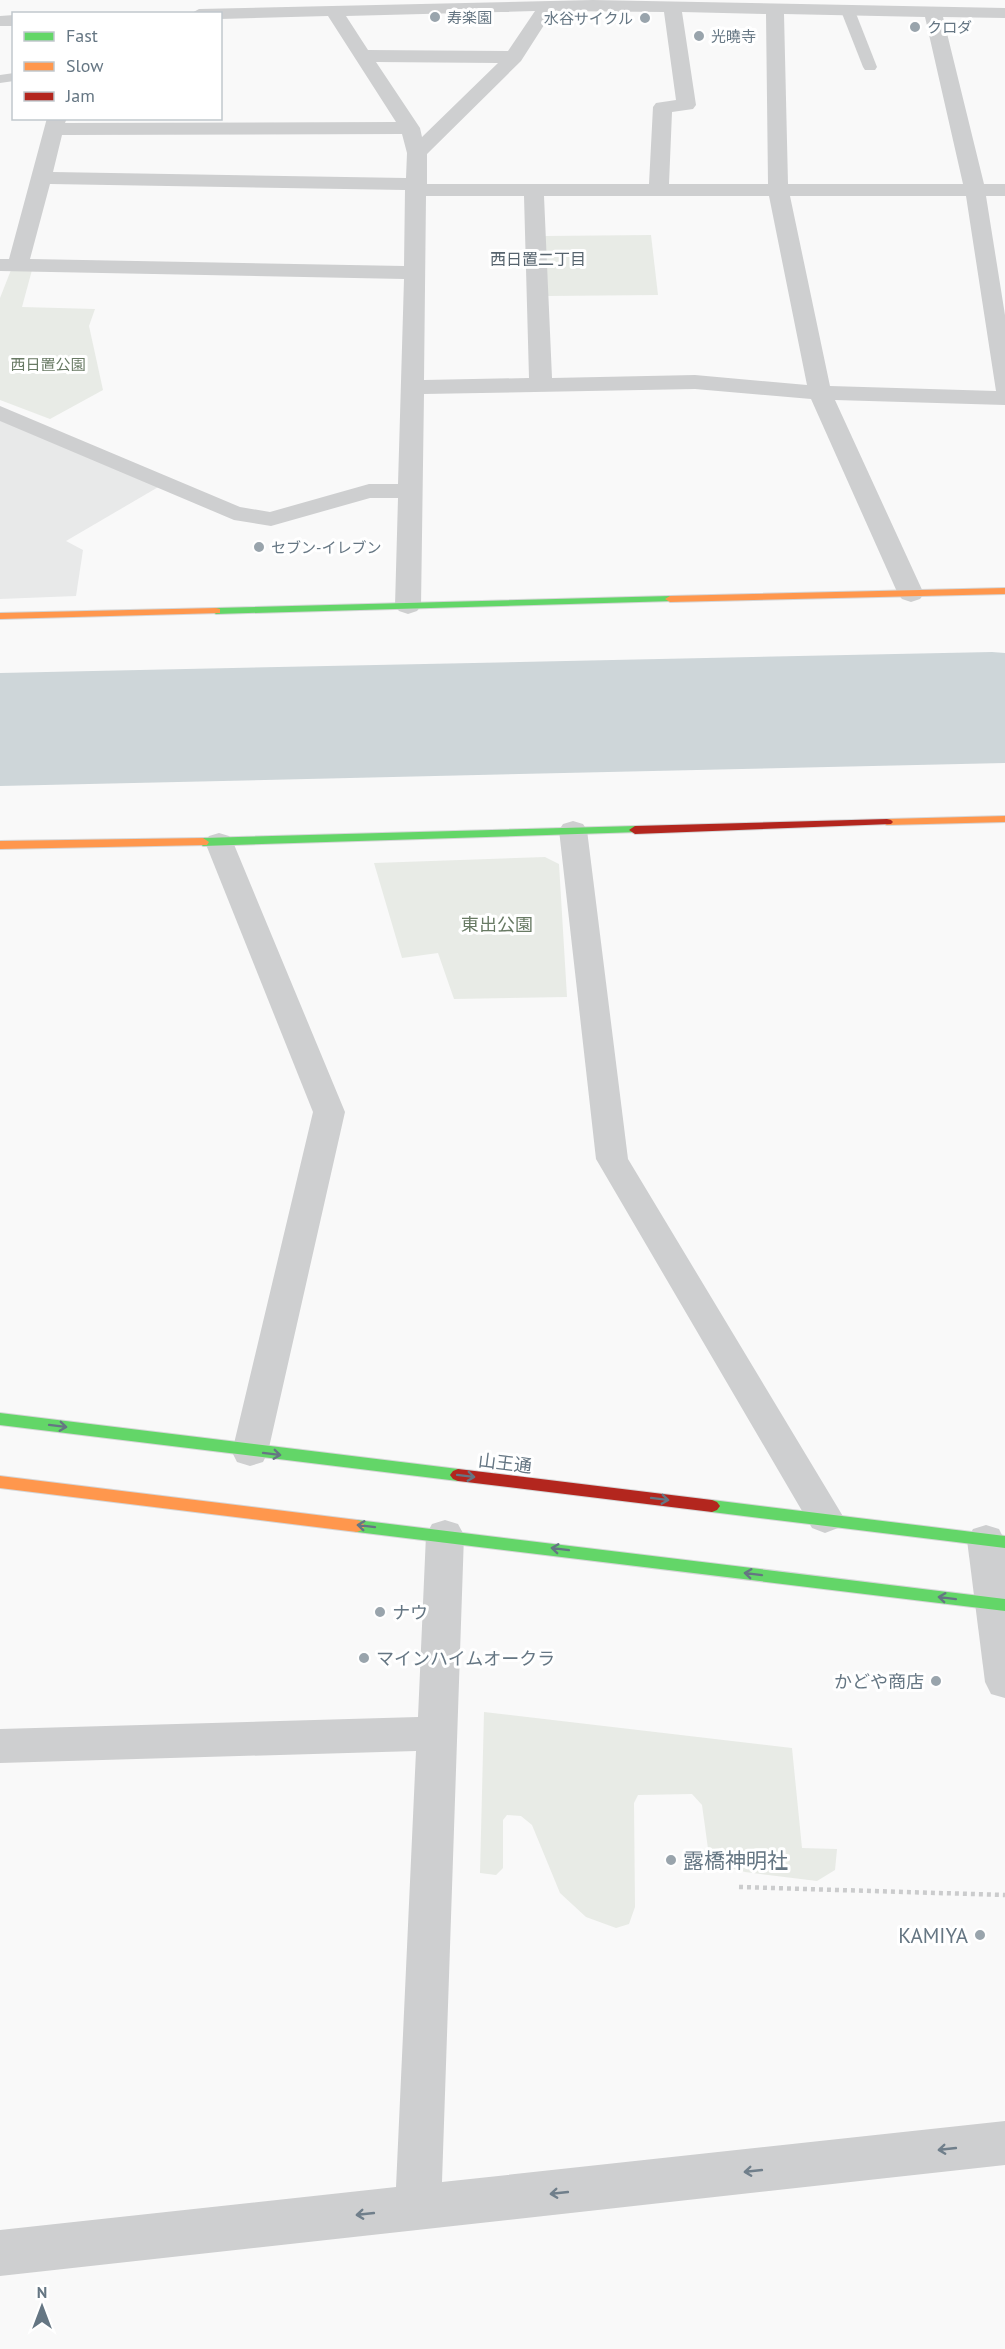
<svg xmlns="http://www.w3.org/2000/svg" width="1005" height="2349" font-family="'PT Sans','Noto Sans JP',sans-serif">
<rect width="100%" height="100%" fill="#f9f9f9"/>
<!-- built -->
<path fill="#e8e9e9" d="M0 417 160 486 66 541 83 550 76 596 0 599Z"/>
<!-- green -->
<g fill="#e8ebe6">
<path d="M651 235 658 295 548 296 545 236Z"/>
<path d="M11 270H32L22 307 95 309 89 326 103 390 50 419 0 400V298Z"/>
<path d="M545 857 559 864 567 997 454 999 438 953 402 958 374 863Z"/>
<path d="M484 1712 792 1748 802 1848 837 1849 835 1870 817 1881 745 1872 710 1863 702 1805 692 1794 638 1795 634 1803 635 1907 629 1924 616 1928 586 1917 560 1893 532 1825 521 1816 507 1815 503 1820V1868L496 1875 480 1873Z"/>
</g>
<!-- water -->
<path fill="#ced6d9" d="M992 652 1005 653V763L0 786V673Z"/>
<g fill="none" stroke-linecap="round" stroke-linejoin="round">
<!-- fast casing -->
<g stroke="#d5d6d7" stroke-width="2">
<g id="fast">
<path d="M670 596 674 597V601L216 614 211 611 216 608Z"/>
<path d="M635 826 639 828 641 830 639 832 203 846 197 842 203 838Z"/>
<path d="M0 1413 458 1469 463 1471 466 1475 463 1479 458 1481 0 1425Z"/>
<path d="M712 1500 1005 1536V1548L712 1512 707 1510 704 1506 707 1502Z"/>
<path d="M357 1520 1005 1599V1611L357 1532 352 1530 349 1526 352 1522Z"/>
</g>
</g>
<!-- slow casing -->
<g stroke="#d5d6d7" stroke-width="2">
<g id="slow">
<path d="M1005 588V594L670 602 665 599 670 596Z"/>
<path d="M216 608 220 609V613L0 619V613Z"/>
<path d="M1005 816V822L887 825 881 822 887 819Z"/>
<path d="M203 838 209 842 207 845 0 849V841Z"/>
<path d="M0 1476 357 1520 362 1522 365 1526 362 1530 357 1532 0 1488Z"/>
</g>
</g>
<!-- jam casing -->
<g stroke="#d5d6d7" stroke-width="2">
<g id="jam">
<path d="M887 819 891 820 893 822 891 824 635 834 629 830 635 826Z"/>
<path d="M458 1469 712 1500 717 1502 720 1506 717 1510 712 1512 458 1481 453 1479 450 1475 453 1471Z"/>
</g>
</g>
<!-- path -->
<path stroke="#cbcccd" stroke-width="4.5" stroke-dasharray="4 4" stroke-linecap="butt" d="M739 1887 1005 1895"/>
<!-- lane -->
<g fill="#cecfd0" fill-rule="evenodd">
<path d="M848 7 855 11 877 67 875 70H865L863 67 841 11Z"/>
<path d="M14 73V81L0 83V75Z"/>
</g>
<!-- street -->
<g fill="#cecfd0" fill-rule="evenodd">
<path d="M593 0 1005 8V18L943 17 984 184H1005V196H986L1005 315V405L835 400 924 594 920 599 911 602 902 599 898 594 811 399 695 389 424 394 421 606 417 611 408 614 399 611 395 606 398 498H370L271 526 234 520 0 421V406L240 507 270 512 369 484H398L404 279 0 271V259H9L47 118H67L65 123 396 122 328 16 220 19V14H190L199 9ZM535 11 508 51 368 50 346 16ZM553 11 664 12 676 100 656 103 653 107 649 184H427V154L521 61ZM682 12 766 14 768 184H669L672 112 693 109 696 105ZM784 14 925 17 963 184H788ZM376 62 498 63 422 137 420 128ZM402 134 407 153 406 178 53 172 62 135ZM50 184 405 190 404 266 30 259ZM426 196H524L529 378 424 380ZM544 196H769L807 385 695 375 552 378ZM790 196H966L996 391 830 386Z"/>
<path d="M14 15V26H0V16Z"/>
<path d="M573 821 583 824 587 830 628 1159 838 1508 844 1518 838 1528 825 1533 812 1528 596 1159 559 830 563 824Z"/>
<path d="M219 833 229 836 233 842 345 1112 268 1452 263 1462 250 1466 237 1462 232 1452 313 1112 205 842 209 836Z"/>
<path d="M445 1520 458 1524 464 1535 442 2182 1005 2121V2165L0 2276V2230L396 2187 416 1751 0 1763V1729L418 1717 426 1535 432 1524Z"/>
<path d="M986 1525 999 1529 1005 1541V1698L991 1694 985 1682 967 1540 973 1529Z"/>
</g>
<!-- fast -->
<use href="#fast" fill="#63d668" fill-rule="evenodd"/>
<!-- slow -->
<use href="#slow" fill="#ff974d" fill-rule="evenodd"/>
<!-- jam -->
<use href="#jam" fill="#b3261e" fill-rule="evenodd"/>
</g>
<!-- one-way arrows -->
<defs><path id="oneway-shaft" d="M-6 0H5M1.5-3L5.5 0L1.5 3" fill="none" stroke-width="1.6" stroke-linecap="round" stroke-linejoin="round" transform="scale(1.5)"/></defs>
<g stroke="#657683">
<use href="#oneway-shaft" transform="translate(58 1426) rotate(7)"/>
<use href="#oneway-shaft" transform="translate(272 1454) rotate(7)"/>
<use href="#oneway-shaft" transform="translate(466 1476) rotate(7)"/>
<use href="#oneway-shaft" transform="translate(660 1499) rotate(7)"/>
<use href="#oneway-shaft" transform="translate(366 1526) rotate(-173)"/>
<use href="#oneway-shaft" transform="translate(560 1549) rotate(-173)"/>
<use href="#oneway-shaft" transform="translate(753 1574) rotate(-173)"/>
<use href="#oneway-shaft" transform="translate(947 1598) rotate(-173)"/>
</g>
<g stroke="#707f8b">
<use href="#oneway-shaft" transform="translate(947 2149) rotate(174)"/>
<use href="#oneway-shaft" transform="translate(753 2171) rotate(174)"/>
<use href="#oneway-shaft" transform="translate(559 2193) rotate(174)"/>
<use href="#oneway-shaft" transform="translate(365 2214) rotate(174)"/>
</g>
<!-- markers -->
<g fill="#99a4ac" stroke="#fff" stroke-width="2">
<circle cx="435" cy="17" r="6"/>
<circle cx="645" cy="18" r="6"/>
<circle cx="915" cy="27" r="6"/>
<circle cx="699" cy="36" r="6"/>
<circle cx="259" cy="547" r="6"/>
<circle cx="380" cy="1612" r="6"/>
<circle cx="364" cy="1658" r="6"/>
<circle cx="936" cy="1681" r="6"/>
<circle cx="671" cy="1860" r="6"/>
<circle cx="980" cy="1935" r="6"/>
</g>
<g text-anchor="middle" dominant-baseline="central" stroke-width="6" stroke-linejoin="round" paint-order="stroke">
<!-- far-poi labels -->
<g font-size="15" fill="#657683" stroke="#fff" text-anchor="start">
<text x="447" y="17">寿楽園</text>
<text x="633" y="18" text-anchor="end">水谷サイクル</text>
<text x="927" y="27">クロダ</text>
<text x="711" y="36">光曉寺</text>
<text x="271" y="547">セブン-イレブン</text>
</g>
<!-- far-park labels -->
<g font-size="15" fill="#687a64" stroke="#fff">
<text x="48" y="364">西日置公園</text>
</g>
<!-- far-neighbourhood labels -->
<g font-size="16" fill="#57646e" stroke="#fff">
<text x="538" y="259">西日置二丁目</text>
</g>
<!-- park labels -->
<g font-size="18" fill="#687a64" stroke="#fff">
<text x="497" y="924">東出公園</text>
</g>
<!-- street labels -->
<g font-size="18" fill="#657683" stroke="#fff">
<text transform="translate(505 1463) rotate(7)">山王通</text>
</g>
<!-- poi labels -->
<g font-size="18" fill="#657683" stroke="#fff" text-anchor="start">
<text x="392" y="1612">ナウ</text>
<text x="376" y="1658">マインハイムオークラ</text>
<text x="924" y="1681" text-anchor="end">かどや商店</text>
</g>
<!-- near-poi labels -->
<g font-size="21" fill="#657683" stroke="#fff" text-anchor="start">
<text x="683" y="1860">露橋神明社</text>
<text x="968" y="1935" text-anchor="end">KAMIYA</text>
</g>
</g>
<!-- legend -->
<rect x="12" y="12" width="210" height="108" fill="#ffffff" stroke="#c1c8cd" stroke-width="1.5"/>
<rect x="24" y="32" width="30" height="9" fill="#63d668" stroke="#c1c8cd" stroke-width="1.5"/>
<text x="66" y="42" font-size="18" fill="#657683">Fast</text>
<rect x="24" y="62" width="30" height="9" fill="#ff974d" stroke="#c1c8cd" stroke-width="1.5"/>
<text x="66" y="72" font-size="18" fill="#657683">Slow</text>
<rect x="24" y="92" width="30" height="9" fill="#b3261e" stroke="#c1c8cd" stroke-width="1.5"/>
<text x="66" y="102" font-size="18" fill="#657683">Jam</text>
<!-- north arrow -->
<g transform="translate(42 2307)" stroke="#ffffff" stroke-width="4.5" paint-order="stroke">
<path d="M0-4.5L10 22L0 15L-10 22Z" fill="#657683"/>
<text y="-9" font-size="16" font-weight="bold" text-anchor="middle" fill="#657683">N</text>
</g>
</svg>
